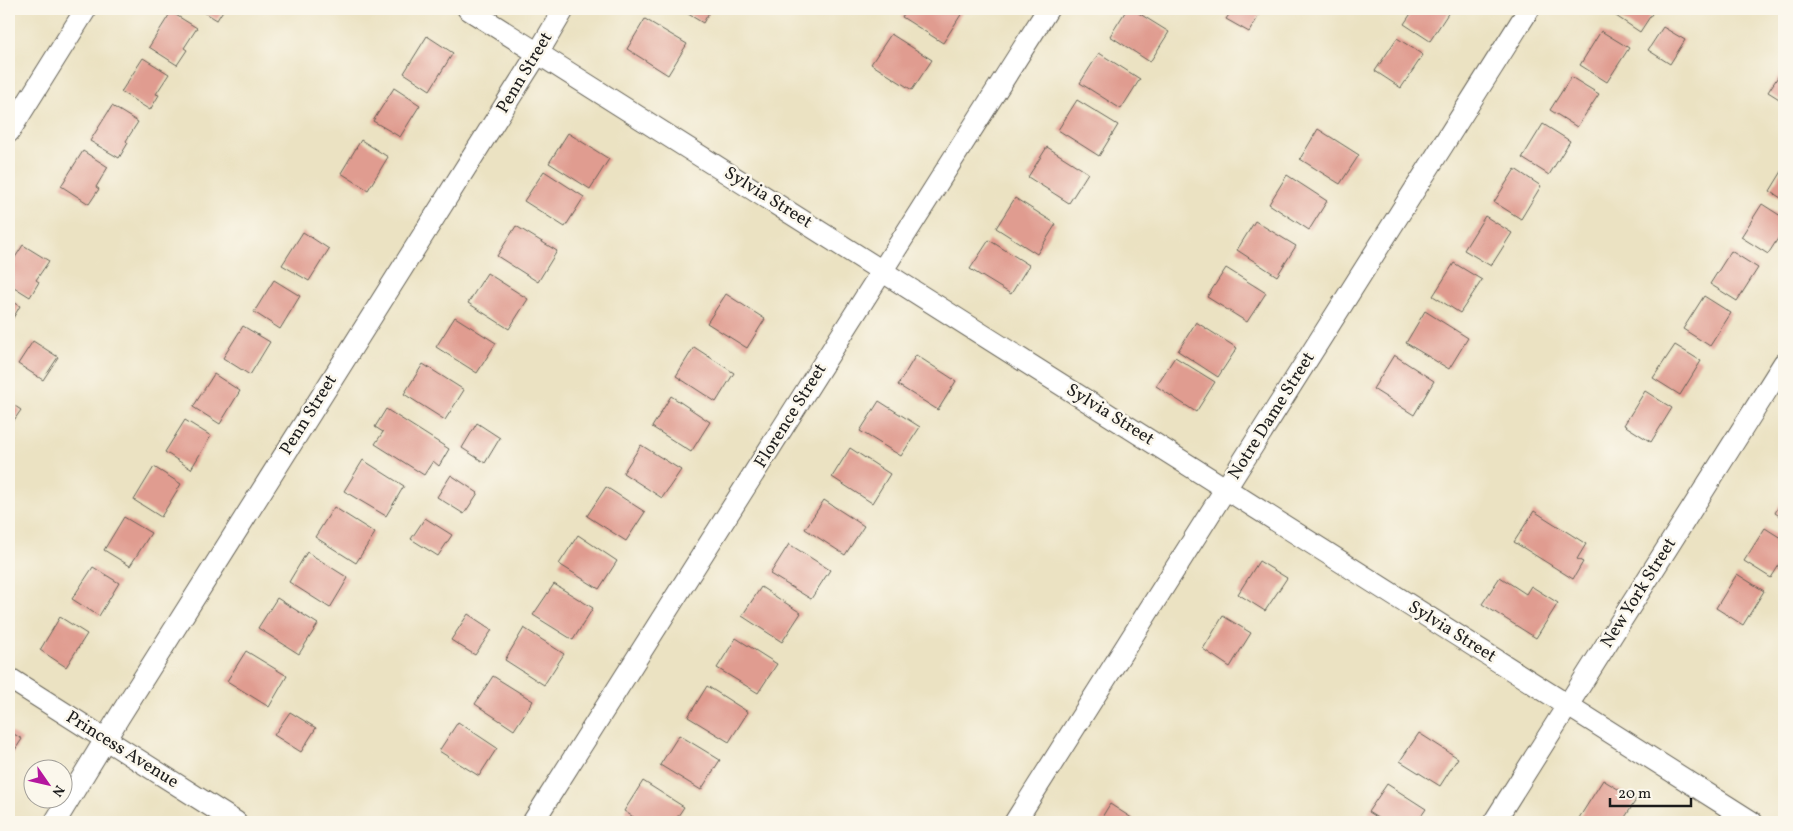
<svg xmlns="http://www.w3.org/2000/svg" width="1793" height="831" font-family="Vollkorn,serif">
<rect width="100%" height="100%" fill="#fbf7ec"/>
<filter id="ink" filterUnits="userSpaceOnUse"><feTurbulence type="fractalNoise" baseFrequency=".02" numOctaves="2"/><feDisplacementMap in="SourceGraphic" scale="10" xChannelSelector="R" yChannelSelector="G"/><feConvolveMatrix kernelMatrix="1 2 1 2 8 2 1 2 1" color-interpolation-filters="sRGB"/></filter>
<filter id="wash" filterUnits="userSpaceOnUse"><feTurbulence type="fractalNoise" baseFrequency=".0096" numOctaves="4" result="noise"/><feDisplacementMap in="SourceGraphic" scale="20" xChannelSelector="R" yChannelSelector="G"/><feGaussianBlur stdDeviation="1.12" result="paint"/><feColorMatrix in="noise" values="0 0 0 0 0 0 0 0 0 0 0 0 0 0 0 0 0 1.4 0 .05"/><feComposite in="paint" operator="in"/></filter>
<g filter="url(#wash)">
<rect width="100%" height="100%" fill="#ebe2c2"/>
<g id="blocks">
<!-- building -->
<g fill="#e09c90">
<path d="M199 9H224L217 20Z"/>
<path d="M680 9H711L703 23Z"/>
<path d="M907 9H956L962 13 943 43 902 17Z"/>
<path d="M1127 9H1132L1169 32 1150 62 1110 36Z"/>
<path d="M1233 9H1263L1249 32 1226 19Z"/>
<path d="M1414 9H1451L1430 41 1404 24Z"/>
<path d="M1617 9H1655L1640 32 1613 14Z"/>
<path d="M171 12 197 28 184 48 187 50 177 65 149 47Z"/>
<path d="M645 19 687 44 668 75 627 49Z"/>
<path d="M1663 27 1685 40 1670 64 1648 50Z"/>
<path d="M1601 31 1629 48 1607 82 1580 65Z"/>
<path d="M891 34 932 60 912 90 871 64Z"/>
<path d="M427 36 453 53 430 90 404 73Z"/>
<path d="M1397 38 1423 55 1401 88 1375 71Z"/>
<path d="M1099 53 1140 79 1121 109 1080 83Z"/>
<path d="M143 58 169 74 156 94 159 95 150 110 121 92Z"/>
<path d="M1783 69H1784V102L1768 92Z"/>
<path d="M1571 77 1599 94 1577 127 1550 110Z"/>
<path d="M394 88 420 105 400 137 373 121Z"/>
<path d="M1077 100 1118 125 1099 156 1058 130Z"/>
<path d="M112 106 138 122 126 141 128 143 119 158 90 141Z"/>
<path d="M1543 124 1570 141 1549 175 1522 158Z"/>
<path d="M1318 129 1359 155 1340 184 1300 159Z"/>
<path d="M568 133 609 159 590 189 549 163Z"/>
<path d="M361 140 388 157 368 190 341 173Z"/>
<path d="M1047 147 1088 173 1069 203 1028 177Z"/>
<path d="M83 151 108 167 96 187 99 189 89 204 61 186Z"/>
<path d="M1784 168V200L1770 191Z"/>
<path d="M1515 169 1541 186 1521 219 1494 202Z"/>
<path d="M544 171 584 197 565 227 524 201Z"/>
<path d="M1287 175 1327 201 1309 230 1269 204Z"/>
<path d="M1015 198 1056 224 1037 254 996 228Z"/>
<path d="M1762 204 1784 218V229L1768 254 1741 237Z"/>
<path d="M1485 216 1512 233 1491 266 1464 250Z"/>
<path d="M1255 221 1296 246 1277 276 1237 250Z"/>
<path d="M516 226 557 251 538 282 497 256Z"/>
<path d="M303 232 329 249 309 281 282 265Z"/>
<path d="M989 240 1029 265 1011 294 970 269Z"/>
<path d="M23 245 49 261 36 280 39 282 30 297 9 284V267Z"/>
<path d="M1731 251 1758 268 1737 301 1710 284Z"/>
<path d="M1454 263 1482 280 1460 313 1433 296Z"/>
<path d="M1226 268 1266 293 1247 322 1207 297Z"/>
<path d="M487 273 528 299 509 329 468 303Z"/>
<path d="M274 280 300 296 280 329 254 312Z"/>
<path d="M726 294 765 319 747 348 707 323Z"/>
<path d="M1704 296 1731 313 1710 346 1683 329Z"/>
<path d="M9 299 20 306 9 325Z"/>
<path d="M1425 311 1468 338 1449 369 1406 343Z"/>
<path d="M455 317 496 343 477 373 436 347Z"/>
<path d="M1196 322 1237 348 1218 377 1178 351Z"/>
<path d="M243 326 270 342 250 375 223 358Z"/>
<path d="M33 341 58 357 43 380 18 364Z"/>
<path d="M1675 345 1701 361 1680 395 1653 378Z"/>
<path d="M694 347 734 373 716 402 676 376Z"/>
<path d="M916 355 956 381 938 410 898 385Z"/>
<path d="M1394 355 1434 381 1414 415 1373 389Z"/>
<path d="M1175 357 1215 382 1196 412 1156 386Z"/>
<path d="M423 364 464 390 445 420 404 394Z"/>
<path d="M214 374 240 391 220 424 193 407Z"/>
<path d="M1645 391 1672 408 1651 442 1624 425Z"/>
<path d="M671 396 710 422 691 452 652 427Z"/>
<path d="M879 401 920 427 901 456 860 431Z"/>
<path d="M9 402 21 410 10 426 9 425Z"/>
<path d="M386 409 449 449 439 466 433 461 424 475 375 444 383 432 375 427Z"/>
<path d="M185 420 211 436 191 469 165 452Z"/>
<path d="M477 423 500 438 485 463 462 448Z"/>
<path d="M641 445 681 470 662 498 623 473Z"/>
<path d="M850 448 890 474 872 503 832 477Z"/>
<path d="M363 460 404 486 386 516 344 491Z"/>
<path d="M154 467 181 484 161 517 134 500Z"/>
<path d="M451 475 478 493 464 514 437 497Z"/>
<path d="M606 487 645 512 626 541 587 516Z"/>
<path d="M1784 497V519L1775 513Z"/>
<path d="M824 500 864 526 845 555 805 529Z"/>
<path d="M334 507 375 533 356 563 315 537Z"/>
<path d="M1534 511 1586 544 1577 559 1583 562 1573 579 1514 542Z"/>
<path d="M124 517 151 533 130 566 104 550Z"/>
<path d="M425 518 452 535 438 556 411 539Z"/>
<path d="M1765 528 1784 540V557L1771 578 1744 561Z"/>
<path d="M578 535 617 561 599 589 559 564Z"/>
<path d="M789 544 830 570 811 599 770 574Z"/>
<path d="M307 552 348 578 330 608 289 582Z"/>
<path d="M1259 561 1287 578 1265 611 1238 594Z"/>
<path d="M93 567 119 583 99 616 72 599Z"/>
<path d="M1737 574 1764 591 1743 625 1716 608Z"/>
<path d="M1500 577 1526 594 1531 586 1558 603 1536 638 1482 604Z"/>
<path d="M554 584 593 608 573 640 533 615Z"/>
<path d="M761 587 801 613 782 642 742 616Z"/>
<path d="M277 598 318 624 299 654 258 628Z"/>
<path d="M468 614 492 630 475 655 451 640Z"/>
<path d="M1223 616 1251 633 1230 667 1203 649Z"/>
<path d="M60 617 87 634 66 667 40 650Z"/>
<path d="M524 628 564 654 544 685 505 660Z"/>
<path d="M736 638 777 664 758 693 717 668Z"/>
<path d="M246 651 287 676 269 707 227 681Z"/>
<path d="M493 676 533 701 514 730 475 704Z"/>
<path d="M707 686 748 712 729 742 688 717Z"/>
<path d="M290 712 316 728 301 752 274 735Z"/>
<path d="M458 722 497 748 479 776 439 751Z"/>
<path d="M9 731 22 739 9 759Z"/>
<path d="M1419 733 1458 758 1440 786 1400 761Z"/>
<path d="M679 735 720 760 701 790 660 765Z"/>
<path d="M1603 780 1636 800 1622 822H1585L1579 818Z"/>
<path d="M643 781 684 807 674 822H641L624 811Z"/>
<path d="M1387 784 1426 809 1417 822H1384L1368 812Z"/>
<path d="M1110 804 1138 822H1099Z"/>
</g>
</g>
</g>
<g filter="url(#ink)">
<use href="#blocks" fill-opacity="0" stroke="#646156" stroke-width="1"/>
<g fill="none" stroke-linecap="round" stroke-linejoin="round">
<!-- minor casing -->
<g stroke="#646156" stroke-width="23">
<g id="minor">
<path d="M468 9 1752 822"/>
<path d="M9 132 86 9"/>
<path d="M9 678 236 822"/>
<path d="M55 822 119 717 538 53 564 9"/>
<path d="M533 822 1048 9"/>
<path d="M1015 822 1529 9"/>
<path d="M1494 822 1784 363"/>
</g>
</g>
<!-- minor -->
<use href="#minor" stroke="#fff" stroke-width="21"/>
</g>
</g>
<g text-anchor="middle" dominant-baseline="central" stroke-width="5" stroke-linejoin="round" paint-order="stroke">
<!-- street labels -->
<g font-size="18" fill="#1c1c1c" stroke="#fbf7ec">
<text transform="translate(525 73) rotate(-59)">Penn Street</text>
<text transform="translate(768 198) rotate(32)">Sylvia Street</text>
<text transform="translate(309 415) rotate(-58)">Penn Street</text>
<text transform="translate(1110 415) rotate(32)">Sylvia Street</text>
<text transform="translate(791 416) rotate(-58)">Florence Street</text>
<text transform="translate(1272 416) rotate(-58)">Notre Dame Street</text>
<text transform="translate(1639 593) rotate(-58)">New York Street</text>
<text transform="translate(1452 632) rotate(32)">Sylvia Street</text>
<text transform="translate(122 750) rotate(32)">Princess Avenue</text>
</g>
</g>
<!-- margin -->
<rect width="1793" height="831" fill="none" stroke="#fbf7ec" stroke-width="30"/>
<!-- north arrow -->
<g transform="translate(48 784) rotate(124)"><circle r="24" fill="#fbf7ec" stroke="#a29f99"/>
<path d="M0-4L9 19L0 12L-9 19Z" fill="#b5179e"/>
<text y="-8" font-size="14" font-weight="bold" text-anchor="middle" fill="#1c1c1c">N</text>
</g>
<!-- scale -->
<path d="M1610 798v8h81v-8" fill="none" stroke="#1c1c1c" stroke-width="2.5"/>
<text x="1618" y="798" font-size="15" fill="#1c1c1c" stroke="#fbf7ec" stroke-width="4" paint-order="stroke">20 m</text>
</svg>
